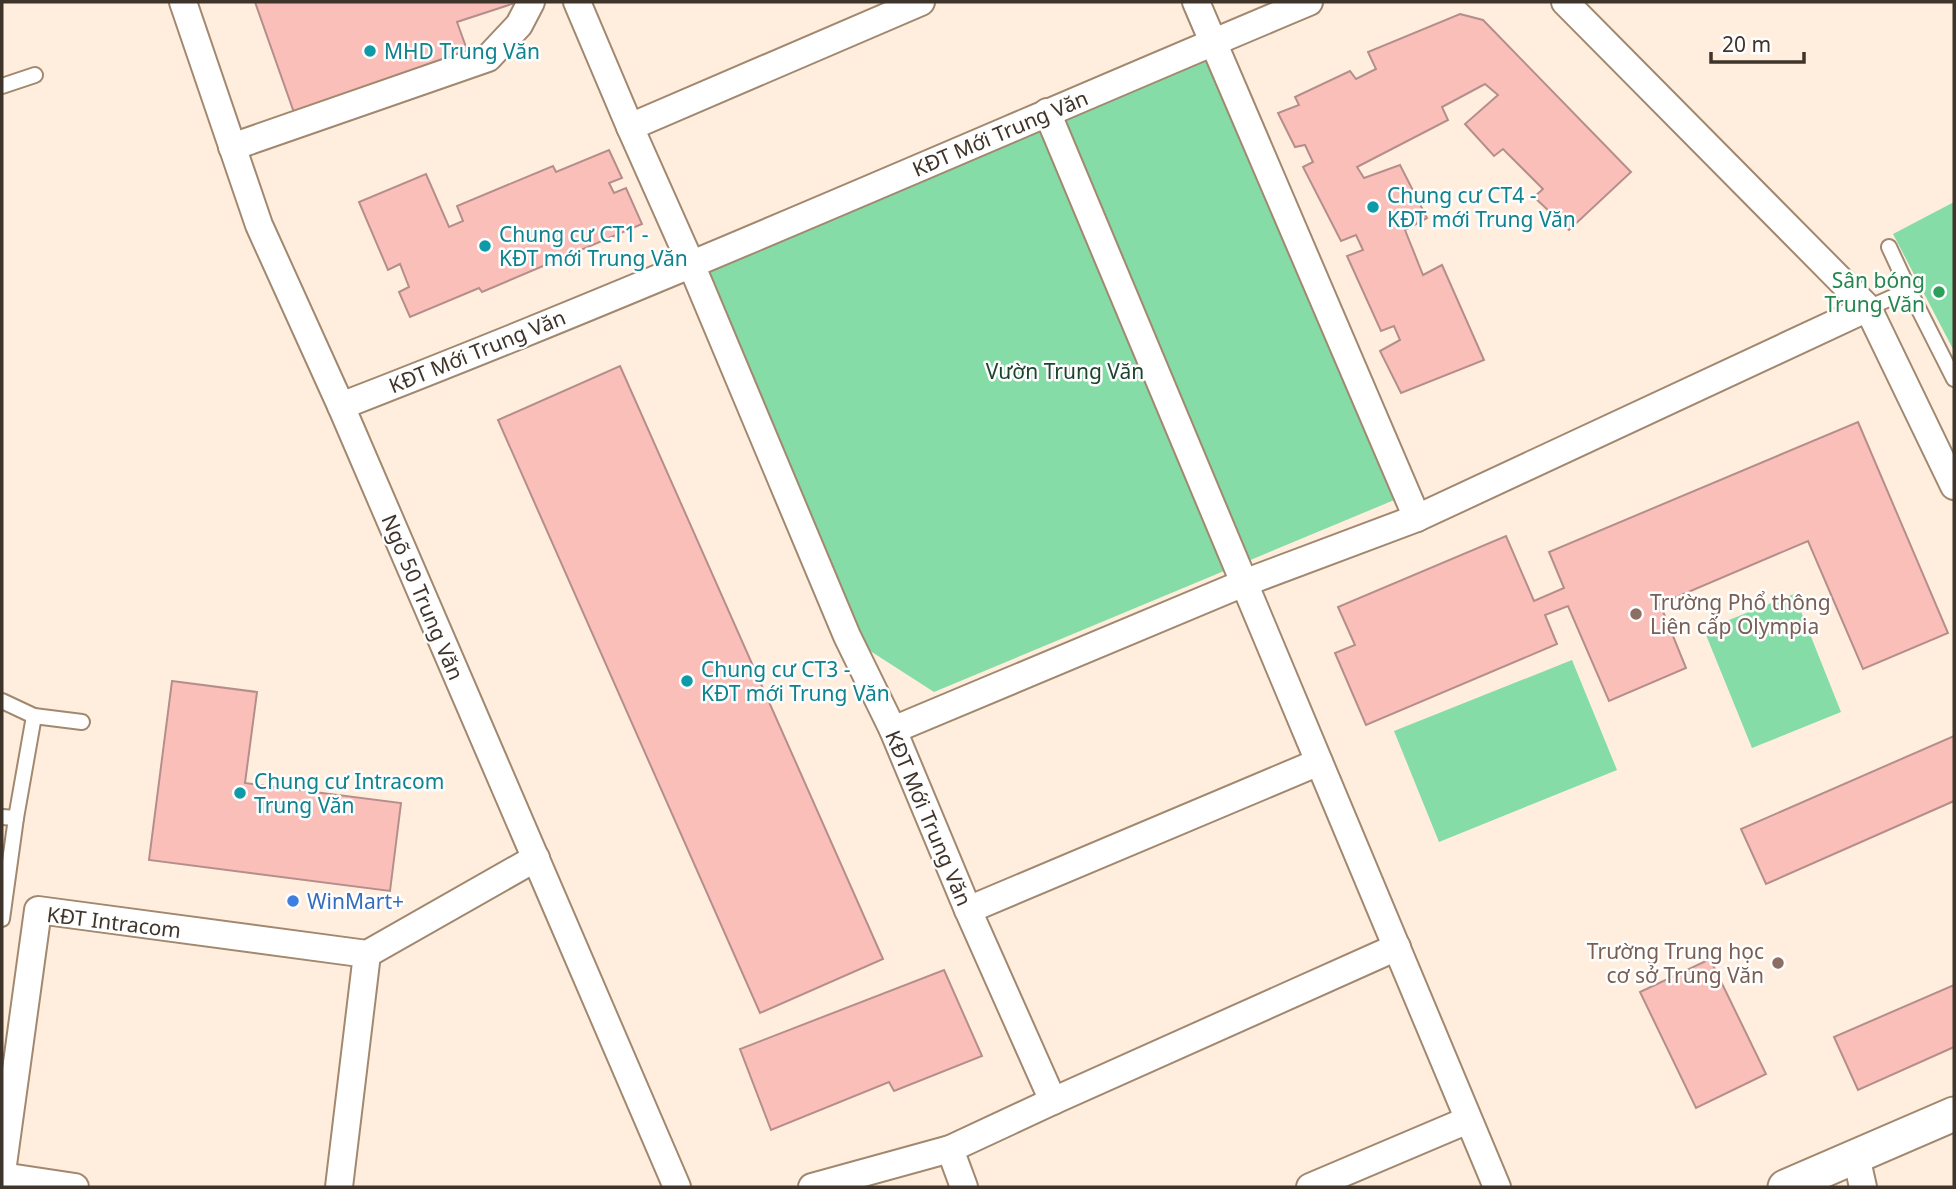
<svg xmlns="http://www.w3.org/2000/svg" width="1956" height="1189" font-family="'Noto Sans',sans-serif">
<rect width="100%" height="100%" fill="#ffeede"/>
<!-- green -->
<g fill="#85dca7">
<path d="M1213 42 1399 498 934 692 847 636 691 264Z"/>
<path d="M1954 202V351L1893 234Z"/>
<path d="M1794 594 1841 712 1752 748 1704 630Z"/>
<path d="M1572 660 1617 770 1439 842 1394 731Z"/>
</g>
<!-- building -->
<g fill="#fbbfba" stroke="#b58e8b" stroke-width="2">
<path d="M255 2H518L457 22 471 61 297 121Z"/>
<path d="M1460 14 1483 20 1631 172 1569 230 1534 197 1543 189 1503 149 1494 156 1465 124 1498 95 1485 84 1442 107 1448 120 1357 167 1364 178 1400 165 1427 218 1405 230 1423 275 1442 265 1484 360 1401 393 1380 351 1400 340 1394 326 1381 331 1347 256 1363 250 1356 235 1341 241 1303 167 1313 162 1305 145 1295 147 1278 113 1299 105 1295 97 1350 71 1356 79 1376 69 1368 52Z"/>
<path d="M609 150 622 178 609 183 614 193 626 188 642 224 482 292 479 288 410 317 399 292 409 287 400 264 388 270 359 202 426 174 449 227 463 221 457 206 553 166 556 172Z"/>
<path d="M620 366 883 959 760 1013 498 420Z"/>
<path d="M1858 422 1948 633 1863 669 1808 541 1660 604 1686 668 1609 701 1568 606 1545 615 1557 644 1366 725 1335 653 1355 645 1338 607 1506 536 1534 601 1564 588 1549 552Z"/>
<path d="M172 681 257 692 245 783 401 803 390 891 149 860Z"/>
<path d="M1954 736V801L1766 884 1741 829Z"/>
<path d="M1710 959 1766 1074 1696 1108 1640 992Z"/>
<path d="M944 970 982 1056 894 1091 889 1082 771 1130 740 1049Z"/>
<path d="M1954 985V1047L1858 1090 1834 1037Z"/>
</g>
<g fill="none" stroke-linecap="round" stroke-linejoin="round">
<!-- service casing -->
<g stroke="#a1886f" stroke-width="18">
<g id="service">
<path d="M2 86 35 75"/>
<path d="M1889 247 1909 290"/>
<path d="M1868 308 1909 290 1954 379"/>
<path d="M2 701 34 716 16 818 2 919"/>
<path d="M34 716 82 722"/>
<path d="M2 817 16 818"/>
</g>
</g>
<!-- minor casing -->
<g stroke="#a1886f" stroke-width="30">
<g id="minor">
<path d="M183 2 259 225 341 406 677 1187"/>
<path d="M577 2 630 127 691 264 847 636 893 730 968 910 1053 1101"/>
<path d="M1196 2 1417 518"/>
<path d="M1565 2 1868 308 1954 486"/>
<path d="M1047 112 1497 1187"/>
<path d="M630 127 921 2"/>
<path d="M232 147 488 58 519 25 531 2"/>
<path d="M341 406C667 280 987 137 1309 2"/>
<path d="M893 730 1244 583 1417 518 1868 308"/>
<path d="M968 910 1319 762"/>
<path d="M950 1149 964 1187"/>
<path d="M1856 1156 1863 1187"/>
<path d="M2 1172 38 910 367 954 536 858"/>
<path d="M2 1176 75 1187"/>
<path d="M339 1187 367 954"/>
<path d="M812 1187 950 1149 1053 1101 1397 947"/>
<path d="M1310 1187 1468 1120"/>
</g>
</g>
<!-- tertiary casing -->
<g stroke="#a1886f" stroke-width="37">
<path id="tertiary" d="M1785 1187 1954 1114"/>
</g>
<!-- service -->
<use href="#service" stroke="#fff" stroke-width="14"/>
<!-- minor -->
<use href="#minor" stroke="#fff" stroke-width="26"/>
<!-- tertiary -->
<use href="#tertiary" stroke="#fff" stroke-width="33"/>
</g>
<!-- markers -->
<g fill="#0f9aa8" stroke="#fefefe" stroke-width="2.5">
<circle cx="370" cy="51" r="7"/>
<circle cx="1373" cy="207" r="7"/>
<circle cx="485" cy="246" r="7"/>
<circle cx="687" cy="681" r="7"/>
<circle cx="240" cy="793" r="7"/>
</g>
<circle fill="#2e9e5b" stroke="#fefefe" stroke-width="2.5" cx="1939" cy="292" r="7"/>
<g fill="#8d6e63" stroke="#fefefe" stroke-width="2.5">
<circle cx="1636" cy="614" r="7"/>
<circle cx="1778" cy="963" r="7"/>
</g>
<circle fill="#3f7fe0" stroke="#fefefe" stroke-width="2.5" cx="293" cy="901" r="7"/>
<g text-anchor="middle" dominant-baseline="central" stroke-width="5" stroke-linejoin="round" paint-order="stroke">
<!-- culture labels -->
<g font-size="21" fill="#0d838f" stroke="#fefefe" text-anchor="start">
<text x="384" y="51">MHD Trung Văn</text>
<text x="1387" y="195">Chung cư CT4 -<tspan x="1387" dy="24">KĐT mới Trung Văn</tspan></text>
<text x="499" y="234">Chung cư CT1 -<tspan x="499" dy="24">KĐT mới Trung Văn</tspan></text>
<text x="701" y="669">Chung cư CT3 -<tspan x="701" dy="24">KĐT mới Trung Văn</tspan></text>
<text x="254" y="781">Chung cư Intracom<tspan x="254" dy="24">Trung Văn</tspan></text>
</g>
<!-- street labels -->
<g font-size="21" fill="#3f342a" stroke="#fefefe">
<text transform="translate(1000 133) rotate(-23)">KĐT Mới Trung Văn</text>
<text transform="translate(477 351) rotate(-22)">KĐT Mới Trung Văn</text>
<text transform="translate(423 597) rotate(67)">Ngõ 50 Trung Văn</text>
<text transform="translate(929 818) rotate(67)">KĐT Mới Trung Văn</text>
<text transform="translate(114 922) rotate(7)">KĐT Intracom</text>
</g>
<!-- leisure labels -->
<g font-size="21" fill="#27864d" stroke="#fefefe" text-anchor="end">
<text x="1925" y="280">Sân bóng<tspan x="1925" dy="24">Trung Văn</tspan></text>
</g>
<!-- park labels -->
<g font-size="21" fill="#1d432d" stroke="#fefefe">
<text x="1065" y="371">Vườn Trung Văn</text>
</g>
<!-- education labels -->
<g font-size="21" fill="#785e54" stroke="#fefefe" text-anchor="start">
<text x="1650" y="602">Trường Phổ thông<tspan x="1650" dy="24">Liên cấp Olympia</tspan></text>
<text x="1764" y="951" text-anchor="end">Trường Trung học<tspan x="1764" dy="24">cơ sở Trung Văn</tspan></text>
</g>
<!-- shop labels -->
<g font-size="21" fill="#366cbe" stroke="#fefefe" text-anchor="start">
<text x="307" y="901">WinMart+</text>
</g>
</g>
<!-- border -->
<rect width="1956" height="1189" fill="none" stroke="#3f342a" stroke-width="7"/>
<!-- scale -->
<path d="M1711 52v10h93v-10" fill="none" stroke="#3f342a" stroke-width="3.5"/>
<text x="1722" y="52" font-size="21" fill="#3f342a" stroke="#fefefe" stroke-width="5" paint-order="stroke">20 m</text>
</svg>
